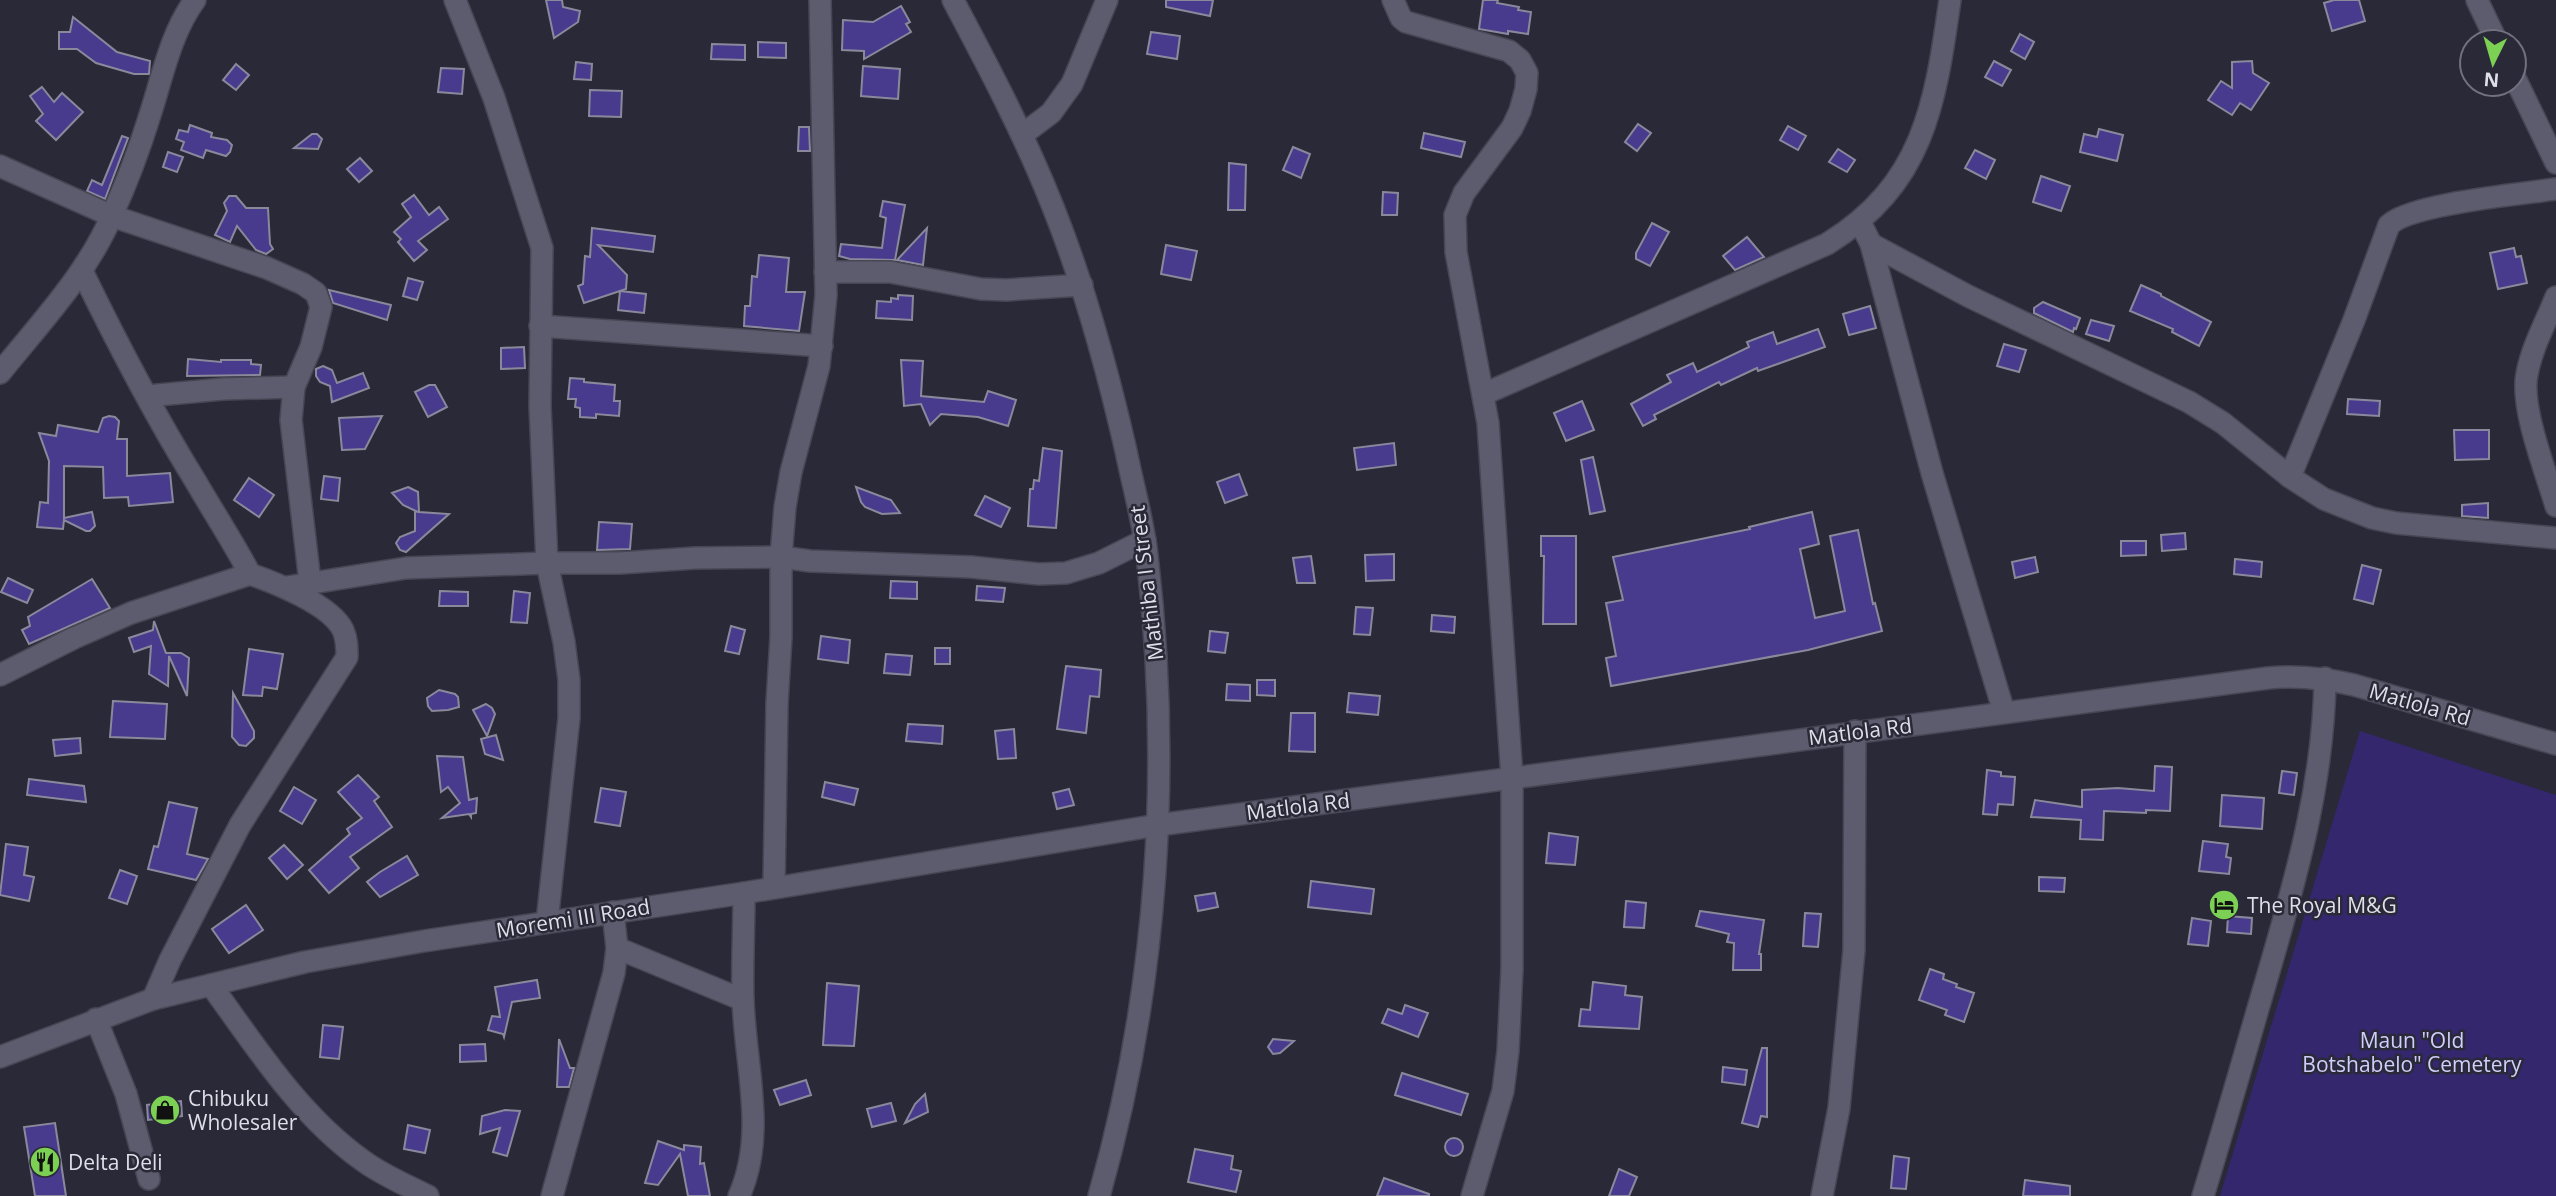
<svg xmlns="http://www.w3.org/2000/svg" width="2556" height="1196" font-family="'Open Sans',sans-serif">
<rect width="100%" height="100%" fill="#2a2938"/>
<!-- green -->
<path fill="#34276d" d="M2360 731 2556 795V1196H2220Z"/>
<!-- building -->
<g fill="#483a8c" stroke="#8a899c" stroke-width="2">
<path d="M546 0H562L563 7 580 11 578 22 554 38Z"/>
<path d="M1166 0H1213L1210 16 1166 7Z"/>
<path d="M1483 0H1498L1497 3 1519 7 1518 10 1531 12 1528 34 1508 31V34L1479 29Z"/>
<path d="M2334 0H2359L2365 21 2332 31 2324 3Z"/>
<path d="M901 6 910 22 906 24 911 32 864 59V51L842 50 843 20 873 22Z"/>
<path d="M73 17 117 52 150 61 149 74H134L96 63 77 49H59V32H70Z"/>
<path d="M1151 32 1180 36 1177 59 1147 54Z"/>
<path d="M2020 34 2034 42 2025 59 2011 51Z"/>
<path d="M758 42 786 43V58L758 57Z"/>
<path d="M712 44 745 45V60L711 59Z"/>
<path d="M1994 61 2011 70 2002 86 1985 77Z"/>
<path d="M2252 61 2253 73 2269 83 2251 110 2240 103 2232 115 2208 100 2221 81 2232 88V62Z"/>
<path d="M576 62 592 64 591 80 574 79Z"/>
<path d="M236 64 249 75 236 90 223 80Z"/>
<path d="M863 66 900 69 898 99 861 96Z"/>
<path d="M441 68 464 69 462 94 438 92Z"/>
<path d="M42 87 54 102 62 93 83 112 56 140 36 121 43 114 30 96Z"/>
<path d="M590 90 622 91 621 117 589 116Z"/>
<path d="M1638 124 1651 133 1637 151 1625 142Z"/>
<path d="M190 125 212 133 211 137 227 140 232 145 230 152 226 156 206 150 203 158 181 150 184 142 176 139 179 130 188 132Z"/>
<path d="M1788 126 1806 136 1798 150 1780 140Z"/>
<path d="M799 127H809L810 151H798Z"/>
<path d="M2099 129 2123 135 2117 161 2080 152 2084 134 2097 137Z"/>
<path d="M1424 133 1465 142 1461 157 1421 148Z"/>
<path d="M312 134H317L322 139 318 149 294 148Z"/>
<path d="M122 136 128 138 105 199 87 191 92 180 102 185Z"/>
<path d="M1293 147 1310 154 1301 178 1283 170Z"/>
<path d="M1838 149 1855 160 1847 172 1829 162Z"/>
<path d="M1975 150 1995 160 1986 179 1965 168Z"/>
<path d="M168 152 183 157 177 172 163 167Z"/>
<path d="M360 158 372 171 359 182 347 169Z"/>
<path d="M1229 163 1246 165 1245 210H1228Z"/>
<path d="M2041 176 2070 186 2061 211 2033 202Z"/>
<path d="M1383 192 1398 193 1397 215H1382Z"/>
<path d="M414 195 429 215 439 207 448 219 418 241 427 250 414 261 398 242 401 239 394 232 411 217 402 204Z"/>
<path d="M229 196H236L246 208H268L270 244 273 249 266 254 256 250 237 226 230 242 215 235 227 211 224 203Z"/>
<path d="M883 201 905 205 895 260 850 259 839 256 841 244 882 248 886 218 880 216Z"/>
<path d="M1652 223 1669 232 1650 266 1636 259V253Z"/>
<path d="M592 228 655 236 653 252 598 245 627 275 626 289 584 303 578 286 583 284 585 256 590 257Z"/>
<path d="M927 228 923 265 897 260Z"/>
<path d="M1747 237 1764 257 1735 270 1723 256Z"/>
<path d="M1166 245 1197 251 1191 280 1161 274Z"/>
<path d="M2514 248 2516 257 2521 256 2527 283 2498 289 2490 253Z"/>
<path d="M759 255 789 258 786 292H805L799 331 744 326 745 306H750L752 276 757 277Z"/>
<path d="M408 278 423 282 417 300 403 296Z"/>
<path d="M2141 285 2161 294V296L2211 322 2199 346 2172 332 2173 329 2130 311Z"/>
<path d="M329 290 391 305 387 320 333 303Z"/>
<path d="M620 291 646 294 644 313 618 310Z"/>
<path d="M898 295 913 296 912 320 876 318 877 301 891 302V298L898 299Z"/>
<path d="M2043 302 2080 318 2076 329 2074 328 2073 332 2034 313V308Z"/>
<path d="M1870 306 1876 328 1849 335 1843 314Z"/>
<path d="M2091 320 2114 326 2109 341 2086 334Z"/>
<path d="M1818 329 1825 347 1758 371 1757 368 1721 385 1719 382 1654 415 1656 419 1643 426 1631 404 1671 382 1667 375 1693 363 1697 372 1749 347 1747 342 1773 332 1777 344Z"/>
<path d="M2004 344 2026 350 2019 372 1997 366Z"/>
<path d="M524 347 525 368 501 369V348Z"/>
<path d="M188 359 221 362V360H251V364L261 365 260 375 187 376Z"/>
<path d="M901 360 923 361 921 396 984 402 988 391 1016 400 1008 426 978 417 941 414 930 425 921 404 904 406Z"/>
<path d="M323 366 332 370 337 383 363 373 369 388 332 402 330 386 320 382 316 376V369Z"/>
<path d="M570 378 584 379V382L615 385 614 401H620L619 416 596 414V418L580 417V408L575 407 576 399H568Z"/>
<path d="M429 385H435L447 407 428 417 415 392Z"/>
<path d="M2348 399 2380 401 2379 416 2347 414Z"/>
<path d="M1582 401 1594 430 1566 441 1554 413Z"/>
<path d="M109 416 115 417 119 421 117 439H127V476L170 473 173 502 129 506 128 497 104 498 103 467 64 466V518L92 512 95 526 90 531H86L64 520 63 529 37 527 40 502 48 503 49 461 39 433 56 436 58 425 98 432 103 418Z"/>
<path d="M382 416 365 449 342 450 339 418Z"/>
<path d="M2454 430H2489V459L2455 460Z"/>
<path d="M1394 443 1396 465 1357 470 1354 448Z"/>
<path d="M1043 448 1062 451 1056 528 1028 526 1030 489H1033L1034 480 1039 481Z"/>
<path d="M1593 457 1605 511 1590 514 1581 460Z"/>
<path d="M1239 474 1247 495 1225 503 1217 482Z"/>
<path d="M324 476 340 478 338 501 321 499Z"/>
<path d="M249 478 274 495 259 517 234 500Z"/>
<path d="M408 487 418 492 419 512 449 514 406 552 400 550 396 543 400 537 415 531V511L418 512 403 505 392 493Z"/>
<path d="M856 487 891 500 900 513 882 514 865 507 861 502Z"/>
<path d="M985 496 1010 508 1001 527 975 515Z"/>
<path d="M2488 503V518L2462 516V505Z"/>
<path d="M1812 512 1819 544 1800 549 1815 618 1845 611 1830 536 1858 530 1873 604 1875 603 1882 631 1808 650 1611 686 1606 658 1616 656 1606 603 1623 600 1613 557 1750 529 1749 527Z"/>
<path d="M599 522 632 524 630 549 597 550Z"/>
<path d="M2185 533 2186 549 2162 551 2161 535Z"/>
<path d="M1541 536H1576V624H1543L1544 556H1541Z"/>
<path d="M2121 541H2146V555L2121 556Z"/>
<path d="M1394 554V580L1366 581 1365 555Z"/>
<path d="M1311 556 1315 583H1297L1293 558Z"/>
<path d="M2035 557 2038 572 2015 578 2012 562Z"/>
<path d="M2235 559 2262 562 2261 577 2234 574Z"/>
<path d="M2362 565 2381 570 2373 604 2354 599Z"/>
<path d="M8 578 33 590 27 603 1 592Z"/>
<path d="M92 579 110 608 29 644 22 630 30 626 28 617Z"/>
<path d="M891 581 917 582V599L890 598Z"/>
<path d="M977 586 1005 588 1003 602 976 600Z"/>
<path d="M440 591 468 592V606H439Z"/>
<path d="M514 591 530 593 527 623 511 622Z"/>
<path d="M1356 607 1373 608 1370 635 1354 634Z"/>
<path d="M1432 615 1455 617 1454 633 1431 631Z"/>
<path d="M154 621 166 653H181L189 658 187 696 169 656 168 686 149 674 151 646 134 652 129 638 153 630Z"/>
<path d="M731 626 745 630 739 654 725 651Z"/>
<path d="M1210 631 1228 633 1225 653 1208 651Z"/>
<path d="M821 636 850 640 848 663 818 659Z"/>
<rect x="935" y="648" width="15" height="16"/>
<path d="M249 649 283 654 277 689 263 687 262 696 243 695Z"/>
<path d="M886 654 912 656 910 675 884 673Z"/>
<path d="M1066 666 1101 670 1099 697 1090 696 1086 733 1057 729Z"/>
<path d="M1257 680H1275V696L1257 695Z"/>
<path d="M1227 684 1250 685V701L1226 700Z"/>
<path d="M439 690 455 694 458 697 459 707 448 710 432 711 428 706 427 698Z"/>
<path d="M233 693 254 731V738L246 746 239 745 232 737Z"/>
<path d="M1349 693 1380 696 1378 715 1347 712Z"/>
<path d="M113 701 167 704 165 739 110 737Z"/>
<path d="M486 704 492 708 495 714 487 736 473 710Z"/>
<path d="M1291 713H1315V752L1289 751Z"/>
<path d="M908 724 943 726 942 744 906 741Z"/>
<path d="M1014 729 1016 758 998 759 995 731Z"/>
<path d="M496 735 503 760 485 754 481 739Z"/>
<path d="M80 738 81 753 55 756 53 740Z"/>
<path d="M437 756 463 757 469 800 477 798 476 813 471 814V817L469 814 442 818 460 803 448 787 441 792Z"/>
<path d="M2155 766 2172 767 2170 811 2146 810V813L2104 811 2103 840 2080 839 2081 820 2031 817 2035 800 2082 807V790L2118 788 2154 791Z"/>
<path d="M1987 770 2001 772V776L2015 777 2013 805 1998 804 1997 815 1983 814Z"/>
<path d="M2282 771 2297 773 2294 795 2279 793Z"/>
<path d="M358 775 379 797 374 801 392 827 350 857 359 868 329 893 309 870 350 834 347 829 362 818 338 792Z"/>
<path d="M29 779 84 786 86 802 27 795Z"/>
<path d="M825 782 858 789 854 805 822 797Z"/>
<path d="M294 787 316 800 302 824 280 811Z"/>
<path d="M601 788 626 792 620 826 595 822Z"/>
<path d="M1069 789 1074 805 1057 809 1053 793Z"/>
<path d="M2222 795 2264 798 2262 829 2220 826Z"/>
<path d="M169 802 197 808 187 854 208 859 196 880 148 869 154 846 158 847Z"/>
<path d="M1549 833 1578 837 1575 865 1546 863Z"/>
<path d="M2203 841 2228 844 2226 857 2231 858 2229 874 2199 871Z"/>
<path d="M6 844 28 847 24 875 34 877 29 901 0 895Z"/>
<path d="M284 845 303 865 287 879 269 858Z"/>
<path d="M407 856 418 875 380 897 367 882 380 872Z"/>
<path d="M120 870 137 876 127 904 109 898Z"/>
<path d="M2039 877 2065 878 2064 892 2039 891Z"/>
<path d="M1311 881 1374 889 1371 914 1308 907Z"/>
<path d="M1215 893 1218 907 1198 911 1195 896Z"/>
<path d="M1626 901 1646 903 1644 928 1624 927Z"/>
<path d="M246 905 263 930 229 953 212 929Z"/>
<path d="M1700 911 1764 920 1759 954H1761V970H1733L1734 943 1727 942 1729 934 1696 926Z"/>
<path d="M1805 913 1821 914 1818 947 1803 946Z"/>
<path d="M2228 916 2252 918 2251 934 2227 932Z"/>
<path d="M2192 918 2211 921 2208 946 2188 944Z"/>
<path d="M1930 969 1944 974 1943 979 1957 984 1956 987 1974 993 1964 1022 1945 1015 1947 1010 1919 1000Z"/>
<path d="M537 980 540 998 512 1002 504 1037 503 1034 488 1030 492 1016 500 1017 495 987Z"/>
<path d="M1593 982 1626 986 1625 995 1642 997 1639 1029 1579 1026 1581 1009 1590 1010Z"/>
<path d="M827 983 859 986 854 1046 823 1045Z"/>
<path d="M1405 1005 1428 1013 1418 1037 1382 1023 1388 1009 1402 1014Z"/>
<path d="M323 1025 343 1027 339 1059 320 1057Z"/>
<path d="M559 1039 570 1068H574L569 1087H557Z"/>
<path d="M1273 1039 1294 1041 1280 1053 1273 1054 1268 1047Z"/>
<path d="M485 1044 486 1061 460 1062V1045Z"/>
<path d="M1762 1048H1767V1117L1761 1116 1758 1127 1742 1123Z"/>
<path d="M1723 1067 1747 1070 1745 1085 1722 1082Z"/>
<path d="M1402 1073 1468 1094 1461 1115 1395 1095Z"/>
<path d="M806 1080 811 1095 780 1105 774 1090Z"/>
<path d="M925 1094 928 1112 905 1123 915 1104Z"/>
<path d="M181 1101 182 1116 148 1120 147 1105Z"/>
<path d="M891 1103 896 1121 872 1127 867 1109Z"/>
<path d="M505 1110 520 1111 507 1156 493 1152 500 1128 480 1134 482 1116Z"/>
<path d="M55 1123 66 1196H35L24 1127Z"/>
<path d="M408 1125 430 1130 425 1153 404 1149Z"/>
<circle cx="1454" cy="1147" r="9"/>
<path d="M658 1141 684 1150V1145L701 1147 700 1164 704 1163 710 1196H688L680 1154 658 1185 645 1183Z"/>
<path d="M1195 1149 1233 1156 1231 1169 1241 1171 1236 1192 1188 1182Z"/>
<path d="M1894 1156 1909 1158 1906 1189 1891 1188Z"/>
<path d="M1619 1169 1637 1177 1629 1196H1609Z"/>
<path d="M1384 1178 1429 1194V1196H1377Z"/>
<path d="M2025 1180 2070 1186V1196H2023Z"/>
</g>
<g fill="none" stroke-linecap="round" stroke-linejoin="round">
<!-- minor casing -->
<g stroke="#474654" stroke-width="24">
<g id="minor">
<path d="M455 0 494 98 542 248 540 406 547 563 564 642 569 680V718L547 922"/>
<path d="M953 0C989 68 1025 136 1053 207 1085 287 1107 368 1126 451 1133 486 1143 520 1147 555 1172 768 1158 989 1099 1196"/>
<path d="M1393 0 1401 18 1406 22 1509 51 1520 60 1527 73 1526 89 1520 111 1512 128 1464 193 1455 215 1456 252 1488 423 1512 778V969L1508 1051 1503 1091 1472 1196"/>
<path d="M2477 0 2497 42"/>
<path d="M2514 76 2556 163"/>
<path d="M1022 135 1051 113 1072 84 1107 0"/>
<path d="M0 166 112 216 267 268 303 284 316 293 321 307 311 347 294 387 291 420 310 582"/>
<path d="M1860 222 1871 244 1968 296 2189 402 2223 423 2290 477 2324 499 2372 518 2396 523 2556 538"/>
<path d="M1871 244 1932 473 2004 712"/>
<path d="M82 271C117 343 154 414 196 482 214 513 233 542 250 574 276 583 331 605 343 630 347 639 347 647 347 657L240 825 170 960 153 999"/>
<path d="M825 272H890L981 289 1006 290 1082 285"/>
<path d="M2556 297C2546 322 2532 347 2527 374 2520 407 2546 472 2556 506"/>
<path d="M540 326 822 346"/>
<path d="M0 373C41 322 88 273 113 213 127 182 139 150 149 118 162 79 170 34 195 0"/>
<path d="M1484 394 1827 244C1924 184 1935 105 1950 0"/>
<path d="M147 396 223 389 294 387"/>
<path d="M2290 477 2354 320 2389 225C2410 204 2521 194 2556 189"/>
<path d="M287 587 406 568 547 563H620L695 558 781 557 810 561 971 567 1039 574 1066 573 1099 563 1145 540"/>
<path d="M0 675 74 638 131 613 250 574"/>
<path d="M774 887 777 703 781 637V557L785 507 791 472 819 366 826 295 820 0"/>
<path d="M617 948 743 1000"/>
<path d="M211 985C256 1047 299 1115 362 1160 382 1175 406 1185 428 1196"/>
<path d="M96 1019 126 1094 149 1179"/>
<path d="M0 1057 153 999 305 962 424 941 744 893 1158 825 2268 678C2298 675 2324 678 2354 685L2556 744"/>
<path d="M552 1196 614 973 617 948 613 912"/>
<path d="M739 1196C767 1134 745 1065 743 1000 742 964 744 928 744 893"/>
<path d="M1822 1196 1839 1108 1854 950 1855 731"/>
<path d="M2203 1196C2226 1121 2247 1046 2269 971 2297 875 2324 779 2325 678"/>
</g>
</g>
<!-- minor -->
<use href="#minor" stroke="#5d5c6e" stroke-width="21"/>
</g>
<!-- icons -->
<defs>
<g id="hotel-disc" transform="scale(1.575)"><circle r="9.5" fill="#7cd154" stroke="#2a2938"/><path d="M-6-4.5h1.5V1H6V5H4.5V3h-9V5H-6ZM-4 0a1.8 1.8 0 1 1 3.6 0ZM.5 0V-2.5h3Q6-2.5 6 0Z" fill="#111"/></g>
<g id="shop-disc" transform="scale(1.575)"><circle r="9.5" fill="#7cd154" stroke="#2a2938"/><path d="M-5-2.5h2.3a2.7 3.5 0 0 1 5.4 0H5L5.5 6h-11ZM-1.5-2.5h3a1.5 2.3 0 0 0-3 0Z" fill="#111"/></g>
<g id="restaurant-disc" transform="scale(1.575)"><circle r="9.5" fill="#7cd154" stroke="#2a2938"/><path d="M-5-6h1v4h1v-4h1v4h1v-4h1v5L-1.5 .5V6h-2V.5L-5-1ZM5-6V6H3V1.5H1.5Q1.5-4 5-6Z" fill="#111"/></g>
</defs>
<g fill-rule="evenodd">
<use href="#hotel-disc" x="2224" y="905"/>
<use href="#shop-disc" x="165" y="1110"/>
<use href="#restaurant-disc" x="45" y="1162"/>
</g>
<g text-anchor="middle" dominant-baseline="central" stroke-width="5" stroke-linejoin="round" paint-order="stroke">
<!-- street labels -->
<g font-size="21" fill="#dfdee9" stroke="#2a2938">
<text transform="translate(1146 583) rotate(-97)">Mathiba I Street</text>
<text transform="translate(2420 704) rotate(16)">Matlola Rd</text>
<text transform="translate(1860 731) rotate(-7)">Matlola Rd</text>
<text transform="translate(1298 806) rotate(-7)">Matlola Rd</text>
<text transform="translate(573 918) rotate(-9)">Moremi III Road</text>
</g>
<!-- poi labels -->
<g font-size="21" fill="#dfdee9" stroke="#2a2938" text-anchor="start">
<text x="2247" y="905">The Royal M&amp;G</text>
<text x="188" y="1098">Chibuku<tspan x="188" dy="24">Wholesaler</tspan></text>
<text x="68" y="1162">Delta Deli</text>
</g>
<!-- park labels -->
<g font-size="21" fill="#cfcdfb" stroke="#2a2938">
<text x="2412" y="1040">Maun "Old<tspan x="2412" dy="24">Botshabelo" Cemetery</tspan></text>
</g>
</g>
<!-- north arrow -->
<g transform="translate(2493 63) rotate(185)"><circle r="33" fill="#2a2938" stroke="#72717f" stroke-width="2"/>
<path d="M0-5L12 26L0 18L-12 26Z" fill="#7cd154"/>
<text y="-10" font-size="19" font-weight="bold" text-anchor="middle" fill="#dfdee9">N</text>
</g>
</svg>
